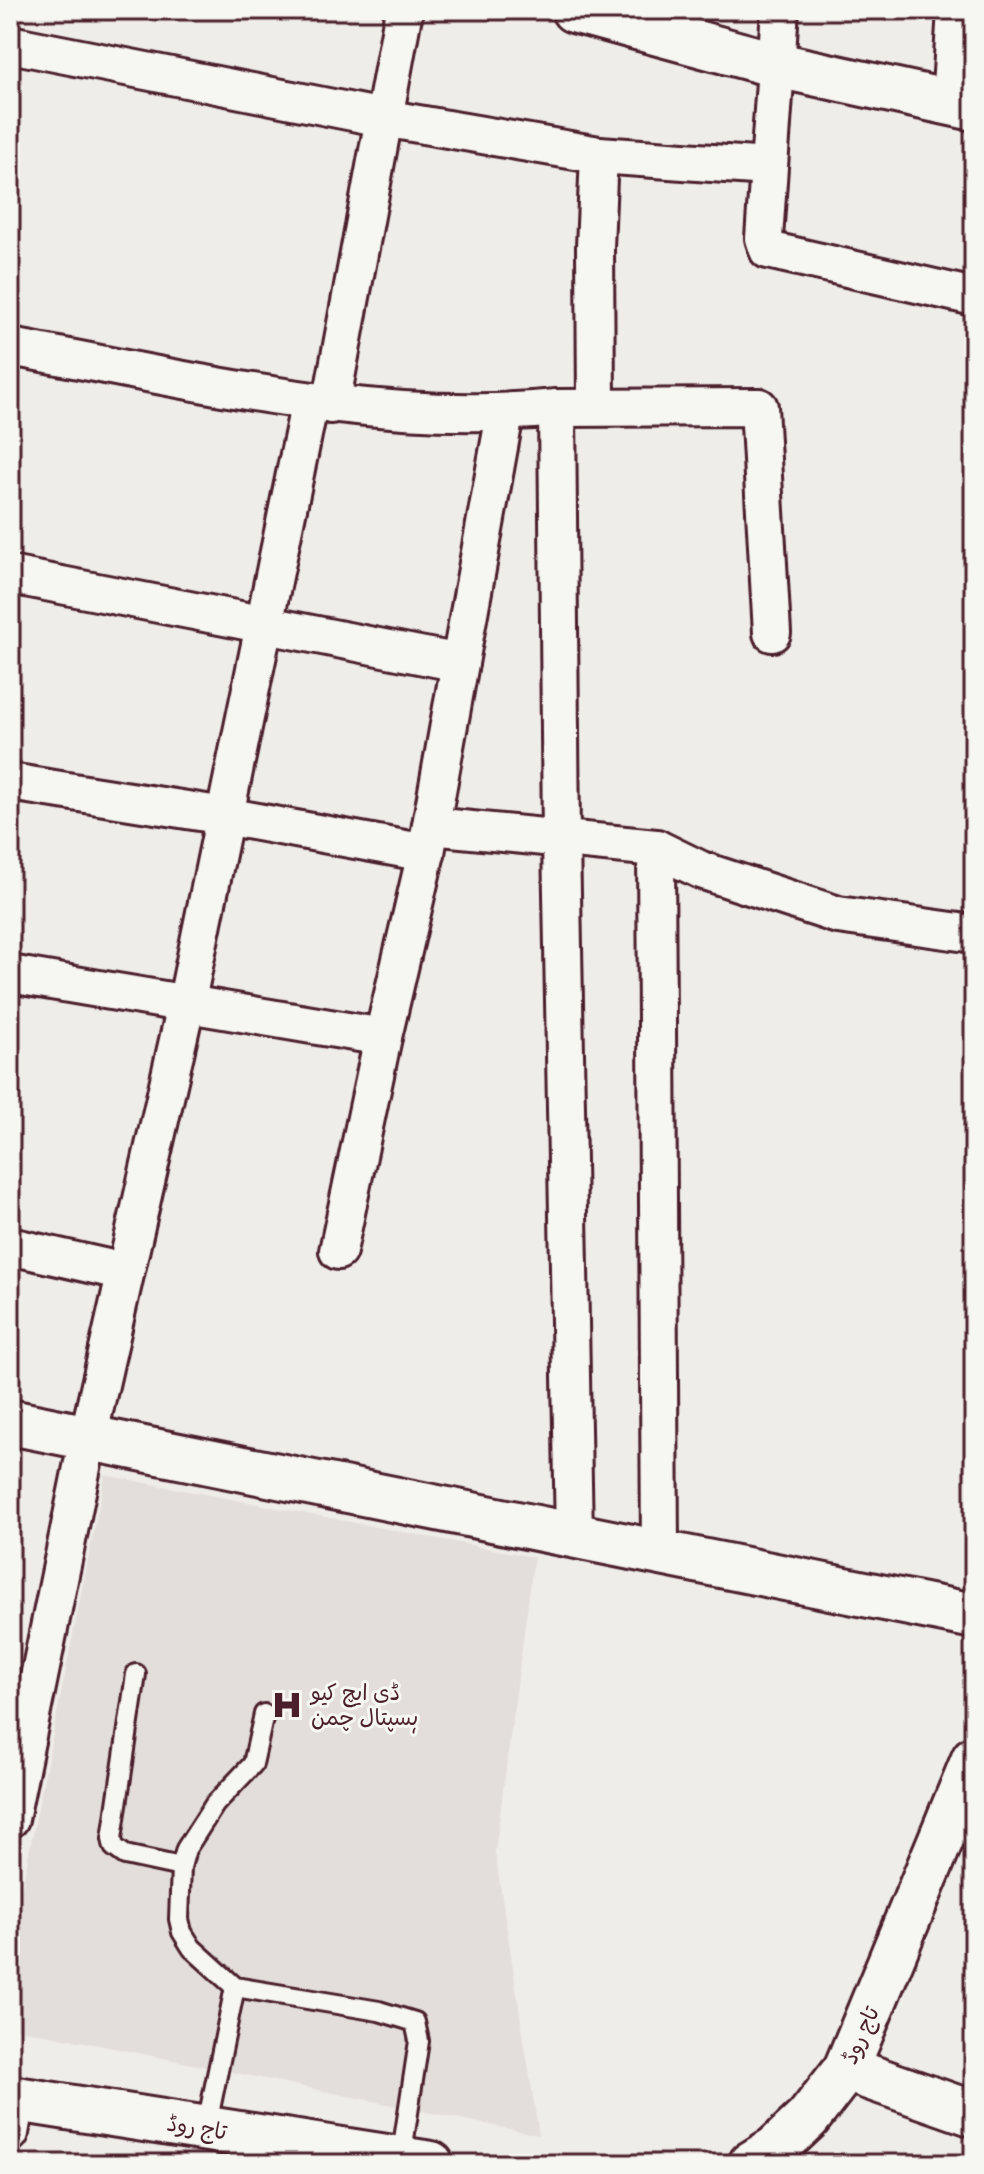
<svg xmlns="http://www.w3.org/2000/svg" width="984" height="2174" font-family="Delius,'Playpen Sans Arabic',sans-serif">
<rect width="100%" height="100%" fill="#efedea"/>
<filter id="ink" filterUnits="userSpaceOnUse"><feTurbulence type="fractalNoise" baseFrequency=".0125" numOctaves="2"/><feDisplacementMap in="SourceGraphic" scale="16" xChannelSelector="R" yChannelSelector="G"/><feConvolveMatrix kernelMatrix="1 2 1 2 8 2 1 2 1" color-interpolation-filters="sRGB"/></filter>
<g filter="url(#ink)">
<!-- built -->
<path fill="#e3dedc" d="M105 1475 534 1557 495 1852 539 2135 10 2027V1947Z"/>
<g fill="none" stroke-linecap="round" stroke-linejoin="round">
<!-- service casing -->
<g stroke="#4a1f2b" stroke-width="24">
<g id="service">
<path d="M136 1674 112 1839 114 1847 125 1855 181 1867"/>
<path d="M264 1714 253 1764 215 1804 186 1849 181 1867 179 1919 182 1932 192 1948 235 1987 379 2011 415 2022 419 2041 401 2159"/>
<path d="M206 2129 235 1987"/>
</g>
</g>
<!-- minor casing -->
<g stroke="#4a1f2b" stroke-width="42">
<g id="minor">
<path d="M780 10 764 238 768 250 974 297"/>
<path d="M10 44 383 118 599 155 768 167"/>
<path d="M950 103 956 10"/>
<path d="M10 347C189 379 374 427 557 408L561 840 574 1536"/>
<path d="M331 405 404 10"/>
<path d="M596 407 595 247 599 155"/>
<path d="M557 408 759 407 772 633"/>
<path d="M10 575 460 663 426 853 383 1037 338 1251"/>
<path d="M460 663 505 414"/>
<path d="M10 782 225 816 426 853"/>
<path d="M431 826 656 848 660 1553"/>
<path d="M656 848 701 870 838 915 974 934"/>
<path d="M10 974 383 1037"/>
<path d="M10 1246 125 1272"/>
<path d="M10 1819 88 1438 186 1005 310 401"/>
<path d="M10 2133 16 2099"/>
</g>
</g>
<!-- tertiary casing -->
<g stroke="#4a1f2b" stroke-width="50">
<g id="tertiary">
<path d="M574 10 777 65 974 108"/>
<path d="M10 1422 974 1616"/>
<path d="M846 2069 974 2114"/>
<path d="M10 2098 431 2164"/>
<path d="M751 2164 775 2149 808 2118 846 2069 974 1759"/>
</g>
</g>
<!-- service -->
<use href="#service" stroke="#f6f6f2" stroke-width="18"/>
<!-- minor -->
<use href="#minor" stroke="#f6f6f2" stroke-width="36"/>
<!-- tertiary -->
<use href="#tertiary" stroke="#f6f6f2" stroke-width="44"/>
</g>
</g>
<!-- icons -->
<defs>
<g id="hospital-bare" transform="scale(2.4)"><path d="M-5-5h3v3.5h4V-5h3V5h-3V1.5h-4V5h-3Z" fill="#4a1f2b" stroke="#f6f6f2" stroke-width="2.5" paint-order="stroke"/></g>
</defs>
<g fill-rule="evenodd">
<use href="#hospital-bare" x="287" y="1705"/>
</g>
<g text-anchor="middle" dominant-baseline="central" stroke-width="6" stroke-linejoin="round" paint-order="stroke">
<!-- poi labels -->
<g font-size="22" fill="#4a1f2b" stroke="#f6f6f2" text-anchor="start">
<text x="311" y="1692">ڈی ایچ کیو<tspan x="311" dy="25">ہسپتال چمن</tspan></text>
</g>
<!-- street labels -->
<g font-size="22" fill="#4a1f2b" stroke="#f6f6f2">
<text transform="translate(860 2035) rotate(-66)">تاج روڈ</text>
<text transform="translate(197 2127) rotate(9)">تاج روڈ</text>
</g>
</g>
<!-- margin -->
<rect width="984" height="2174" fill="none" stroke="#f6f6f2" stroke-width="40"/>
<rect x="20" y="20" width="944" height="2134" fill="none" stroke="#4a1f2b" stroke-width="3" filter="url(#ink)"/>
</svg>
